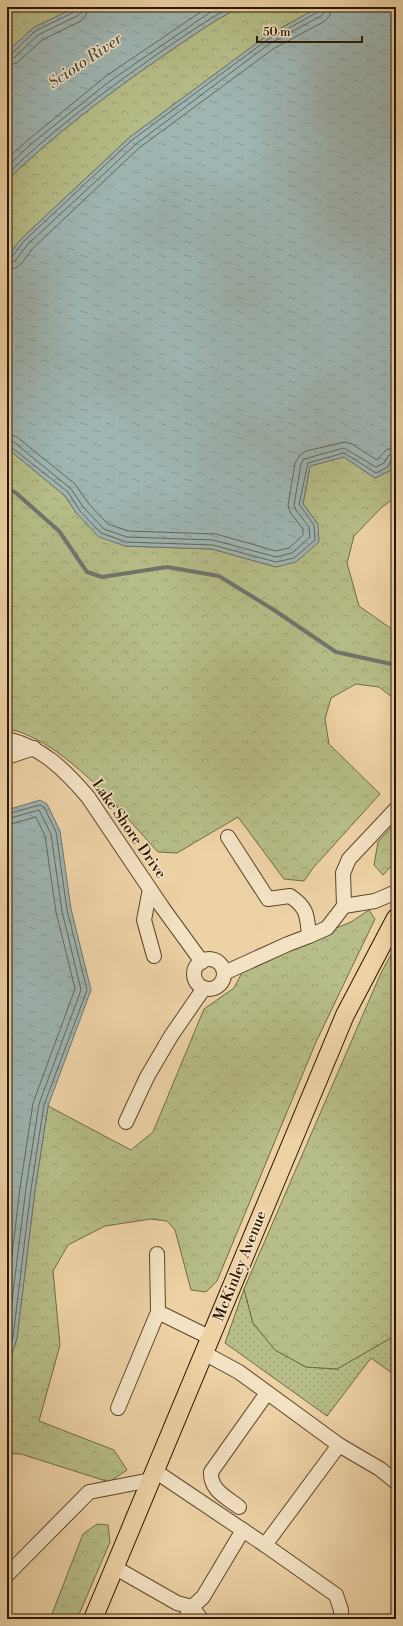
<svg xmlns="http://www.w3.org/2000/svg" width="403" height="1626" font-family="'Libre Bodoni',serif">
<defs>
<pattern id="grass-dots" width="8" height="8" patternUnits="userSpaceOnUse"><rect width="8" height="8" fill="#b6bd88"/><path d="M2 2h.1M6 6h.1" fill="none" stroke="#9da274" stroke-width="1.8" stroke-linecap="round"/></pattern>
<pattern id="forest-crowns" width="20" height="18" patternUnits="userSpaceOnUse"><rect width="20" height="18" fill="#b6bd88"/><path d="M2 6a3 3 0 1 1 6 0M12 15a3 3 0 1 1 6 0" fill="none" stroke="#9da274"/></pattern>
<pattern id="water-ripples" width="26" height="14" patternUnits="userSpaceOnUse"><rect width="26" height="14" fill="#9eb5b2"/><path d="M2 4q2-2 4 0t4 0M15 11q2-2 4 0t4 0" fill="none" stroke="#889b97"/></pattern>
</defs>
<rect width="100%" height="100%" fill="#edd2a5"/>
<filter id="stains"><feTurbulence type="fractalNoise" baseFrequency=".005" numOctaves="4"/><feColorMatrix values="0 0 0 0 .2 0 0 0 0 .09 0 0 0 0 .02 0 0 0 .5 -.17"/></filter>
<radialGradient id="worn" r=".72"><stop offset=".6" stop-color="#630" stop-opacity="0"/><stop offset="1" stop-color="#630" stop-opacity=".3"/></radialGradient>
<!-- grass -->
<path fill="url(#grass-dots)" stroke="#706a44" d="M244 1289 253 1323 275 1350 306 1367 337 1369 396 1335V1376L371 1358 327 1416 225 1343Z"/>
<!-- forest -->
<g fill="url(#forest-crowns)" stroke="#706a44">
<path d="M7 7H76L33 28 7 52Z"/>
<path d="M240 7H319L265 37 130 137 21 239 7 257V180C54 135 106 95 160 58 186 40 211 22 240 7Z"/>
<path d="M7 448 65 496 77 514 125 546 212 549 276 567 318 524 303 504 310 466 344 457 375 478 391 470 396 458V497L382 507 354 536 347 563 359 606 396 632V700L379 687 356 684 331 698 325 719 329 744 380 794 313 868 304 881 284 879 238 817 177 853 158 852C121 812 76 755 25 734 19 731 13 730 7 729Z"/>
<path d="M396 822V861L383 875 374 865 378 842Z"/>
<path d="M369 910 375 919 316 1042 217 1281 206 1292 191 1290 175 1230 167 1221 151 1219 105 1226 68 1245 53 1271 60 1345 39 1421 114 1450 127 1470 109 1482 21 1454H7V1370L17 1338 35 1190 48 1106 131 1150 153 1132 204 1009 234 988 246 965 351 922Z"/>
<path d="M396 945V1335L337 1369 306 1367 275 1350 253 1323 244 1289 381 973Z"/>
<path d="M97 1524 108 1525 110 1542 77 1619H50L83 1534Z"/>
</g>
<!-- water -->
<g fill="url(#water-ripples)" stroke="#70756b">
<path d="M76 7H240C211 22 186 40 160 58 106 95 54 135 7 180V52L33 28Z"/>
<path d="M319 7H396V458L391 470 375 478 344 457 310 466 303 504 318 524 319 542 296 562 276 567 212 549 125 546 99 537 77 514 65 496 7 448V257L21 239 130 137 265 37Z"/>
<path d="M40 800 47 804 60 831 71 909 91 990 48 1106 35 1190 17 1338 7 1370V810Z"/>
</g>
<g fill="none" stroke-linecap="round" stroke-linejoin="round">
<!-- shore -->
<g stroke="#646659" stroke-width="1">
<path d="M7 55 11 54 35 31 74 12 77 7"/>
<path d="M7 60 15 57 38 35 77 16 81 13 82 7"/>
<path d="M7 66 17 63 42 40 81 21 86 15 88 7"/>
<path d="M7 159 28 140 106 76 208 7"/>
<path d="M7 167 31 144 110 81 209 13 220 7"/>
<path d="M7 174C54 129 106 90 159 53 183 37 206 20 231 7"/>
<path d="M7 259 11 258 24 241 132 140 267 40 318 12 320 7"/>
<path d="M7 264 15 261 28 244 136 144 269 44 321 16 325 12V7"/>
<path d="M7 270C20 270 25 258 32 249L139 148 273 49 325 21 330 15 331 7"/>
<path d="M7 434 17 437 75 484 89 504 108 524 128 531 216 534 276 551 289 548 303 535V529L290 512 288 505 295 463 300 455 306 451 345 442 352 444 377 460 386 450 396 447"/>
<path d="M7 440 14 442 71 489 84 508 104 529 127 537 213 540 276 557 292 553 310 537 309 527 296 510 294 505 301 464 304 459 344 448 376 467 384 463 389 455 396 453"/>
<path d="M7 445 11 447 68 492 80 511 101 533 126 542 213 545 276 562 294 558 315 540 314 525 299 504 308 463 344 453 376 473 388 467 391 460 396 458"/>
<path d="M7 814 40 805 44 807 56 832 67 910 87 990 44 1105 31 1189 13 1337 7 1357"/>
<path d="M7 819 39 810 51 834 62 911 81 990 39 1104 26 1188 7 1341"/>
<path d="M7 825 36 817 45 836 56 912 75 989 33 1103 20 1188 7 1297"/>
</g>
<!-- stream -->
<path stroke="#70756b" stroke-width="4" d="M7 488 16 493 59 531 87 572 102 577 167 567 219 576 274 610 336 652 396 665"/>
<!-- minor casing -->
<g stroke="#5b4529" stroke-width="16">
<g id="minor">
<path d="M7 739C42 747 65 770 88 797L162 907 202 962"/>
<path d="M7 757 34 748"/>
<path d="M150 889 144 920 154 956"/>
<path d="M344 906 343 873 349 859 396 809"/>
<path d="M309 936 327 928 344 906 375 901 396 892"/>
<circle cx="209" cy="974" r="15"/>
<path d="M224 973 288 944 309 936C307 916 308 908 290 896L268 899 228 837"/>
<path d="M126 1122 147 1077 171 1036 204 988"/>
<path d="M157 1254 158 1312"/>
<path d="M118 1408 158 1312 211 1338"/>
<path d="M339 1445 380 1469 396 1482"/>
<path d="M155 1471 265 1545 339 1445 239 1372 204 1353"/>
<path d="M239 1507C226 1497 210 1490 211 1472L267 1393"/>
<path d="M265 1545 336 1595 341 1610V1619"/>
<path d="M114 1567 177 1603 192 1607 203 1597 243 1530"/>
<path d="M7 1575 89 1492 151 1480"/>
<path d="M185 1619 192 1607 201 1619"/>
</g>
</g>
<!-- major casing -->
<g stroke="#2a1600" stroke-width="20">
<path id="major" d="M93 1619 345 1015 396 918"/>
</g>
<!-- minor -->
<use href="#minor" stroke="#f3e2c4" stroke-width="14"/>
<!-- major -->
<use href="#major" stroke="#edd2a5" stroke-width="18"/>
</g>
<g text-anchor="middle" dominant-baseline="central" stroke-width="3" stroke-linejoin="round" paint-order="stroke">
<!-- street labels -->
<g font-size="15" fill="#2a1600" stroke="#f3e2c4">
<text transform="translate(129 829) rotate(55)">Lake Shore Drive</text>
<text transform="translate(240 1266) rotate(-68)">McKinley Avenue</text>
</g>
<!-- water labels -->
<g font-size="16" font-style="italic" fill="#534e3e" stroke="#f3e2c4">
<text transform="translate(85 61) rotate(-34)">Scioto River</text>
</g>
</g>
<!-- margin -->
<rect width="403" height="1626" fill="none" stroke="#edd2a5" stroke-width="24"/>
<rect x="8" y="8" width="387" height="1610" fill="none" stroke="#2a1600" stroke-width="2"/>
<rect x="12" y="12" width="379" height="1602" fill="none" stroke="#2a1600"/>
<!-- scale -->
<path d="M257 36v6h105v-6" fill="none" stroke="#2a1600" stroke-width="2"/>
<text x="263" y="36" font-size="12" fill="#2a1600" stroke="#f3e2c4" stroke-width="3" paint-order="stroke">50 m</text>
<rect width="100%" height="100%" filter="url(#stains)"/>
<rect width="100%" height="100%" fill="url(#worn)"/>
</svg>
